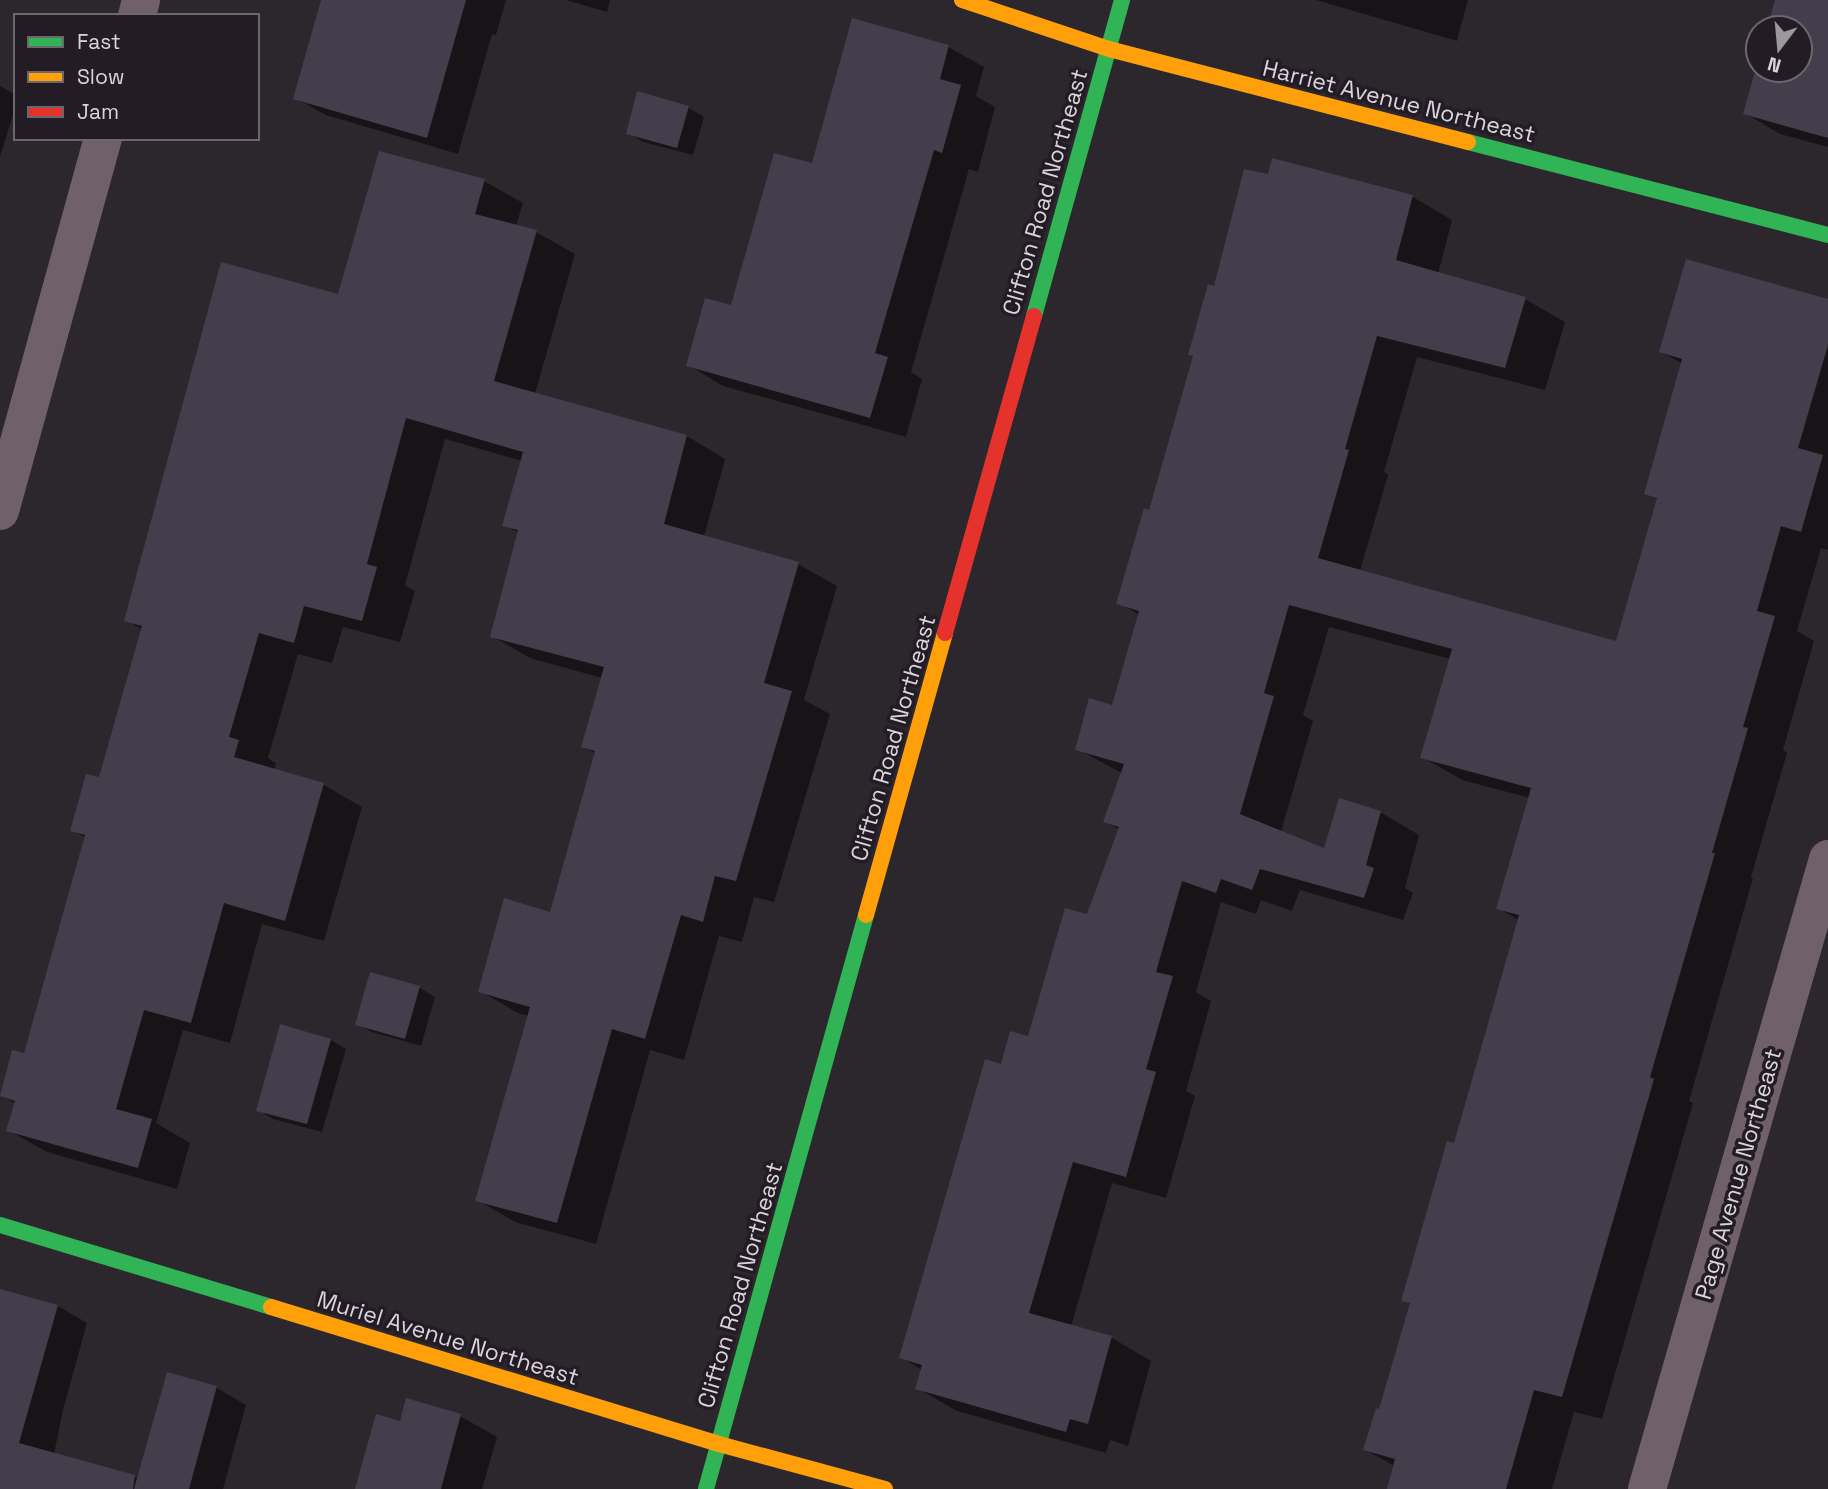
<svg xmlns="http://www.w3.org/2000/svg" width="1828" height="1489" font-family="'Space Grotesk',sans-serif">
<rect width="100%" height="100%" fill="#2c272d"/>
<!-- shadow -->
<g fill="#0007">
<path d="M324 0H506L496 35 492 34 458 154 326 115 295 98Z"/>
<path d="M566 0H610L607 12Z"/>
<path d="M1316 0H1468L1457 41Z"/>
<path d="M1780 0H1828V147L1780 134 1745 113 1758 68V70H1800V28H1769Z"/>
<path d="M948 47 984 67 976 96 995 107 978 172 969 169 911 372 922 379 906 437 723 386 688 365 732 307 813 165Z"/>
<path d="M0 86 16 95V105L0 157Z"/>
<path d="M638 93 689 108 704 117 693 155 643 142 628 133Z"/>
<path d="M1274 160 1413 197 1452 220 1438 274 1525 299 1565 322 1545 390 1417 357 1384 472 1388 475 1360 571 1618 643 1659 500 1647 493 1683 364 1661 352 1828 301V550L1821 548 1797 631 1814 641 1783 750 1787 753 1751 877 1753 878 1689 1101 1693 1103 1602 1419 1574 1412 1552 1489H1388L1395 1466 1365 1450 1381 1411 1411 1304 1403 1300 1455 1145 1519 920 1498 908 1530 798 1462 780 1422 757 1450 659 1329 627 1303 715 1313 721 1281 832 1326 850 1380 812 1419 835 1405 888 1413 893 1403 920 1300 890 1292 911 1261 900 1256 914 1221 902 1196 992 1211 1001 1186 1091 1195 1096 1166 1198 1112 1183 1071 1327 1112 1338 1151 1361 1128 1446 1110 1440 1106 1453 957 1411 917 1388 922 1370 901 1357 1002 1066 1029 1038 1088 916 1120 830 1105 821 1122 773 1077 749 1113 707 1140 615 1118 603 1150 512 1215 288 1269 176Z"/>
<path d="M484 181 523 203 516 226 536 232 575 254 535 394 687 436 725 459 704 537 798 564 837 586 804 700 830 714 774 902 754 897 742 942 719 936 684 1060 650 1050 596 1244 515 1222 477 1200 529 1016 518 1013 480 991 552 914 596 754 583 746 602 678 530 658 492 636 519 533 504 525 522 461 445 439 405 585 415 591 400 642 343 627 332 663 298 654 268 758 276 763 274 771 324 785 362 807 324 941 262 924 230 1043 183 1030 156 1123 190 1143 177 1189 47 1152 8 1130 16 1104 1 1095 25 1056 86 838 72 830 100 779 143 630 126 620 339 297Z"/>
<path d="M372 974 420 988 435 997 421 1046 372 1032 357 1024Z"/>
<path d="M331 1040 346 1049 322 1132 273 1119 258 1110Z"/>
<path d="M0 1290 58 1306 87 1323 63 1410 54 1454 139 1478 168 1374 217 1388 246 1405 223 1489H0Z"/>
<path d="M460 1416 497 1437 482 1489H357L401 1423Z"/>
</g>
<!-- building -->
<g fill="#433e4c">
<path d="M321 0H466L427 138 293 99Z"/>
<path d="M1775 0H1828V138L1743 114 1758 60V70H1800V28H1767Z"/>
<path d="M852 18 949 45 940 79 961 85 942 153 934 150 875 353 888 357 870 418 686 366 705 298 731 305 774 153 812 163Z"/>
<path d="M637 91 689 106 677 148 626 134Z"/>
<path d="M379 151 485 179 475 214 537 230 494 381 687 435 664 524 799 562 764 683 792 691 736 881 715 876 703 922 681 915 645 1039 612 1029 557 1223 475 1201 530 1007 478 992 504 898 550 912 595 751 581 747 604 667 490 637 518 530 502 526 523 452 406 418 367 564 377 567 362 621 304 606 294 643 259 633 229 737 239 740 234 757 324 783 285 921 224 903 191 1023 144 1010 116 1109 152 1119 138 1168 6 1131 15 1101 0 1096 12 1050 24 1053 85 835 70 831 86 774 99 777 142 626 124 621 221 262 338 294Z"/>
<path d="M1272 158 1413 195 1396 260 1526 297 1505 368 1377 336 1345 449 1349 450 1318 558 1616 641 1657 498 1644 494 1682 359 1659 352 1686 259 1828 299V345L1798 448 1823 455 1801 532 1781 526 1757 611 1775 616 1743 727 1748 728 1712 853H1715L1650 1077 1654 1079 1562 1397 1534 1390 1506 1489H1387L1395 1459 1363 1450 1376 1408 1379 1409 1410 1303 1401 1301 1447 1141 1454 1143 1519 915 1496 909 1531 788 1420 758 1452 649 1289 605 1264 693 1274 696 1240 814 1324 848 1339 798 1381 811 1366 865 1374 868 1364 898 1260 869 1252 890 1221 879 1216 893 1182 881 1156 972 1173 976 1146 1069 1156 1072 1126 1177 1073 1162 1029 1313 1112 1336 1088 1424 1070 1419 1066 1432 915 1389 922 1365 899 1358 985 1059 1001 1064 1010 1031 1028 1036 1065 908 1087 914 1119 827 1103 822 1124 764 1075 750 1089 698 1112 705 1139 611 1116 604 1144 508 1149 510 1193 356 1188 355 1208 284 1214 286 1244 169 1268 174Z"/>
<path d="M370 972 420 986 405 1039 355 1025Z"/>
<path d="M280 1024 331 1039 307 1124 256 1111Z"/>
<path d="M0 1289 58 1305 19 1443 135 1475 133 1489H0Z"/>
<path d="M167 1372 217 1386 189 1489H134Z"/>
<path d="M406 1398 461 1414 441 1489H355L376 1414 400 1421Z"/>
</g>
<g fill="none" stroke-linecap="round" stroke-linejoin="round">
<!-- street -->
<g stroke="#706168" stroke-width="38">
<path d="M137 16 141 0"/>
<path d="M0 511 103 138"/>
<path d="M1647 1489 1828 859"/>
</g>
<!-- fast -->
<g stroke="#30b455" stroke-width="16">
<path d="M1468 142 1828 235"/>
<path d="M1034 316 1122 0"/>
<path d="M0 1225 271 1307"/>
<path d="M706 1489 866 915"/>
</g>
<!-- slow -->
<g stroke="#ff9f0a" stroke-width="16">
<path d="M962 0 1109 49 1468 142"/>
<path d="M866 915 945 633"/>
<path d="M271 1307 719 1444 885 1489"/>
</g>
<!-- jam -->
<path stroke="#e5322d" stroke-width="16" d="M945 633 1034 316"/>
</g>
<g text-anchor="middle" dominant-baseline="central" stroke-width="7" stroke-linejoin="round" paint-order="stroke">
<!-- street labels -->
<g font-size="23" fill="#dad5db" stroke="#231c25">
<text transform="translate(1399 101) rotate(14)">Harriet Avenue Northeast</text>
<text transform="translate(1045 192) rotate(-74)">Clifton Road Northeast</text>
<text transform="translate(893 738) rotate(-74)">Clifton Road Northeast</text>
<text transform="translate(1738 1174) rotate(-74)">Page Avenue Northeast</text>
<text transform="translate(740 1285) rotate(-74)">Clifton Road Northeast</text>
<text transform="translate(448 1338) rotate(17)">Muriel Avenue Northeast</text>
</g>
</g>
<!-- legend -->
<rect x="14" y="14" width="245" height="126" fill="#231c25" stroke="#6c666e" stroke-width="2"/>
<rect x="28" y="37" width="35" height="10" fill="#30b455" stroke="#6c666e" stroke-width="2"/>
<text x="77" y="49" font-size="21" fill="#dad5db">Fast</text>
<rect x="28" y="72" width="35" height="10" fill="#ff9f0a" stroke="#6c666e" stroke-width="2"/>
<text x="77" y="84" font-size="21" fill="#dad5db">Slow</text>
<rect x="28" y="107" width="35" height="10" fill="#e5322d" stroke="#6c666e" stroke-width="2"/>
<text x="77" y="119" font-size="21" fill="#dad5db">Jam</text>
<!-- north arrow -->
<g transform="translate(1779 49) rotate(196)"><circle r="33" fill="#231c25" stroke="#6c666e" stroke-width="2"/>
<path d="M0-5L12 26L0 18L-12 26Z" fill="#9d989e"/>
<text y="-10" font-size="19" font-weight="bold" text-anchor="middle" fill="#dad5db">N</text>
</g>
</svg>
